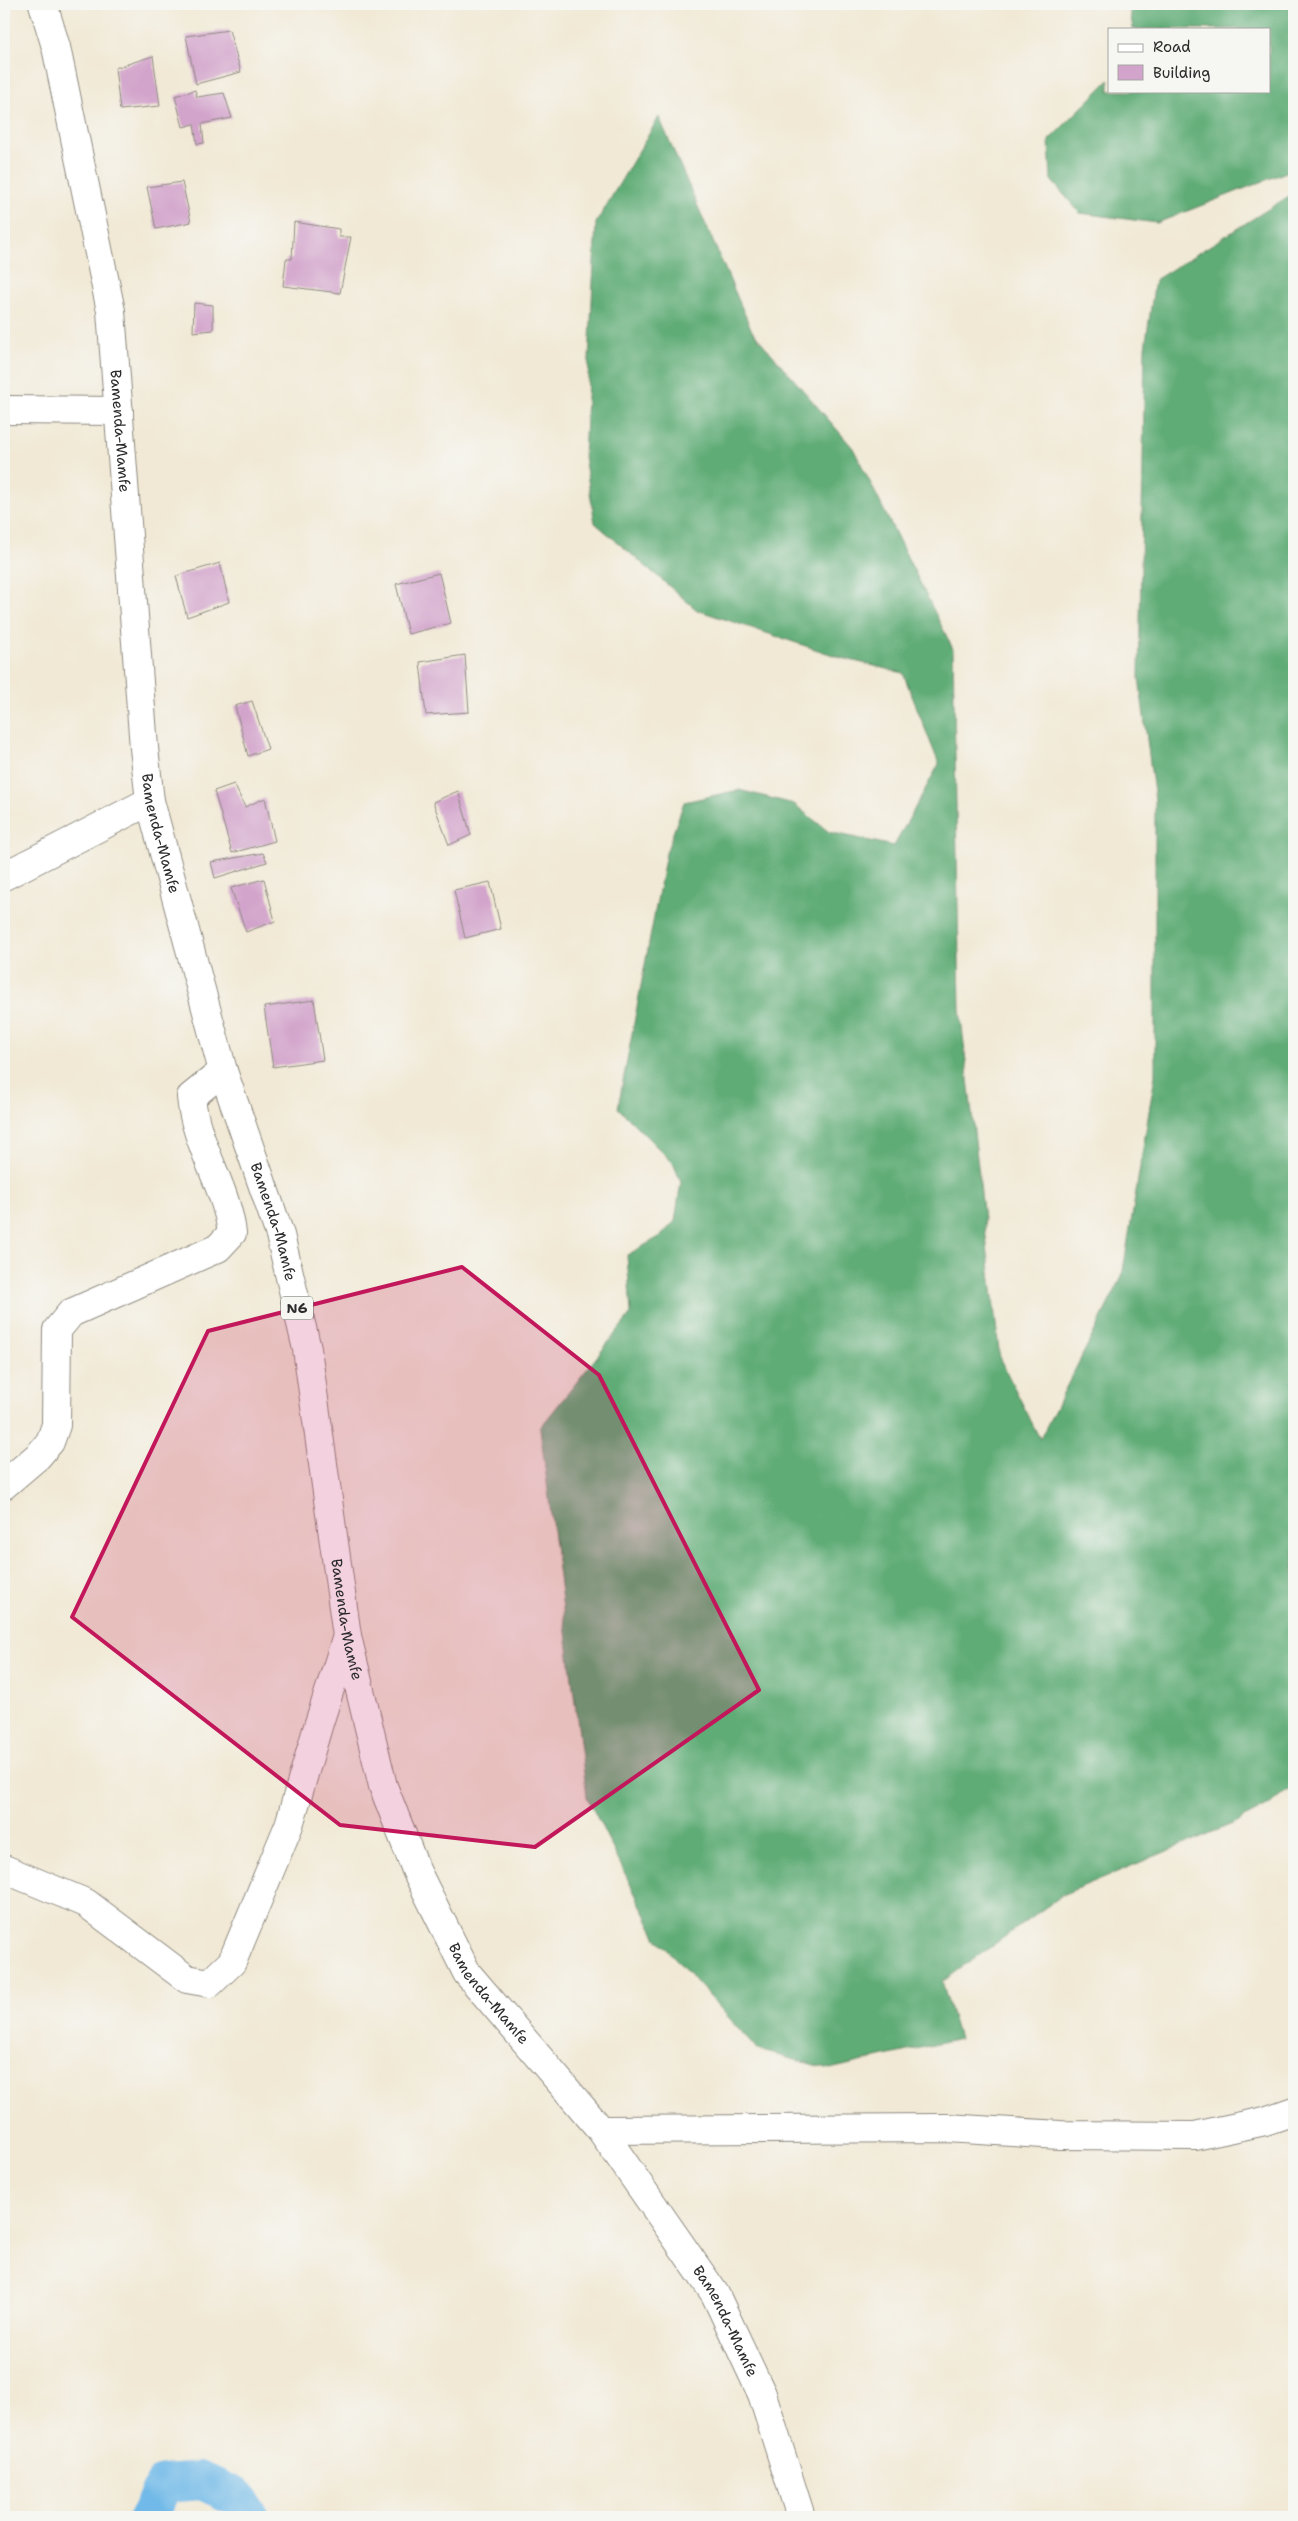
<svg xmlns="http://www.w3.org/2000/svg" width="1298" height="2521" font-family="'Shantell Sans',sans-serif">
<rect width="100%" height="100%" fill="#f6f6f2"/>
<filter id="ink" filterUnits="userSpaceOnUse"><feTurbulence type="fractalNoise" baseFrequency=".02" numOctaves="2"/><feDisplacementMap in="SourceGraphic" scale="10" xChannelSelector="R" yChannelSelector="G"/><feConvolveMatrix kernelMatrix="1 2 1 2 8 2 1 2 1" color-interpolation-filters="sRGB"/></filter>
<filter id="wash" filterUnits="userSpaceOnUse"><feTurbulence type="fractalNoise" baseFrequency=".0096" numOctaves="4" result="noise"/><feDisplacementMap in="SourceGraphic" scale="20" xChannelSelector="R" yChannelSelector="G"/><feGaussianBlur stdDeviation="1.12" result="paint"/><feColorMatrix in="noise" values="0 0 0 0 0 0 0 0 0 0 0 0 0 0 0 0 0 1.4 0 .05"/><feComposite in="paint" operator="in"/></filter>
<g filter="url(#wash)">
<rect width="100%" height="100%" fill="#f1e9d5"/>
<!-- forest -->
<g fill="#5fac76" stroke="#456c50">
<path d="M1129 4H1294V169L1157 223 1080 213 1051 180 1049 140 1109 80V91H1269V29H1133Z"/>
<path d="M659 117 752 331 853 448 953 649 960 1009 1000 1359 1040 1439 1122 1277 1155 1075V801L1139 678 1145 348 1155 280 1294 193V1784L1269 1805 1237 1822 1064 1894 942 1982 959 2039 830 2069 758 2050 657 1938 587 1797 540 1428 631 1314 627 1255 661 1236 675 1221 681 1182 673 1163 618 1108 666 853 684 802 739 790 794 804 829 832 894 846 939 764 903 673 842 658 697 610 595 523 584 456 596 223Z"/>
</g>
<g fill="none" stroke-linecap="round" stroke-linejoin="round">
<!-- river -->
<path stroke="#70b9e8" stroke-width="38" d="M148 2517 164 2484 202 2481 239 2498 251 2517"/>
</g>
<g id="blocks">
<!-- building -->
<g fill="#d2a3cb">
<path d="M229 30 241 72 196 84 186 36Z"/>
<path d="M153 56 160 106 120 110 115 68Z"/>
<path d="M195 90 197 97 224 93 232 118 202 124 204 143 197 144 194 124 183 127 175 96Z"/>
<path d="M182 182 191 222 156 229 147 187Z"/>
<path d="M294 222 339 229V237H351L340 293 283 286 286 259H292Z"/>
<path d="M194 303 213 305V330L193 332Z"/>
<path d="M220 563 229 602 187 617 176 576Z"/>
<path d="M439 573 451 623 408 634 396 584Z"/>
<path d="M465 655 469 712 426 715 420 662Z"/>
<path d="M252 701 268 749 248 756 235 706Z"/>
<path d="M234 784 245 807 265 798 275 841 232 853 214 791Z"/>
<path d="M458 791 471 835 449 845 433 802Z"/>
<path d="M263 853 267 862 215 878 211 862Z"/>
<path d="M264 879 275 921 246 932 231 888Z"/>
<path d="M490 882 501 929 465 938 454 890Z"/>
<path d="M314 1000 323 1060 273 1067 264 1007Z"/>
</g>
</g>
</g>
<g filter="url(#ink)">
<use href="#blocks" fill-opacity="0" stroke="#8e8a80" stroke-width="1"/>
<g fill="none" stroke-linecap="round" stroke-linejoin="round">
<!-- minor casing -->
<g stroke="#8e8a80" stroke-width="30">
<g id="minor">
<path d="M4 410 119 411"/>
<path d="M4 876 150 801"/>
<path d="M4 1485 38 1456 50 1442 56 1425 57 1330 71 1313 218 1248 232 1233C226 1185 195 1144 191 1097L223 1071"/>
<path d="M4 1869 86 1903 187 1979 210 1983 232 1962 289 1825 319 1723 347 1636"/>
<path d="M601 2130 947 2128 1060 2135 1195 2136 1265 2121 1294 2111"/>
</g>
</g>
<!-- highway casing -->
<g stroke="#8e8a80" stroke-width="30">
<g id="highway">
<path id="s1" d="M43 4 56 47 111 311 144 748 150 801 223 1071 280 1235 307 1349 347 1636 383 1786 416 1870 467 1973 601 2130 715 2294 762 2394 801 2517"/>
</g>
</g>
<!-- minor -->
<use href="#minor" stroke="#fff" stroke-width="28"/>
<!-- highway -->
<use href="#highway" stroke="#fff" stroke-width="28"/>
</g>
</g>
<!-- marked area -->
<path fill="#c2185b" fill-opacity="0.2" stroke="#c2185b" stroke-width="4" stroke-linejoin="round" d="M462 1267 599 1375 759 1690 535 1847 340 1825 72 1617 208 1331Z"/>
<g text-anchor="middle" dominant-baseline="central" stroke-width="5" stroke-linejoin="round" paint-order="stroke">
<!-- shield labels -->
<rect fill="#f6f6f2" stroke="#686867" stroke-width="1" x="281" y="1296.5" width="32" height="23" rx="4"/>
<g font-size="14" font-weight="bold" fill="#2b2b2b">
<text x="297" y="1308">N6</text>
</g>
<!-- street labels -->
<g font-size="15" fill="#2b2b2b" stroke="#f6f6f2">
<text stroke="none"><textPath href="#s1" startOffset="435">Bamenda-Mamfe</textPath></text>
<text stroke="none"><textPath href="#s1" startOffset="840">Bamenda-Mamfe</textPath></text>
<text stroke="none"><textPath href="#s1" startOffset="1245">Bamenda-Mamfe</textPath></text>
<text stroke="none"><textPath href="#s1" startOffset="1650">Bamenda-Mamfe</textPath></text>
<text stroke="none"><textPath href="#s1" startOffset="2055">Bamenda-Mamfe</textPath></text>
<text stroke="none"><textPath href="#s1" startOffset="2461">Bamenda-Mamfe</textPath></text>
</g>
</g>
<!-- margin -->
<rect width="1298" height="2521" fill="none" stroke="#f6f6f2" stroke-width="20"/>
<!-- legend -->
<rect x="1108" y="28" width="162" height="65" fill="#f6f6f2" stroke="#a5a5a2"/>
<rect x="1118" y="44" width="25" height="8" fill="#ffffff" stroke="#a5a5a2"/>
<text x="1153" y="52" font-size="15" fill="#2b2b2b">Road</text>
<rect x="1118" y="65" width="25" height="15" fill="#d2a3cb" stroke="#a5a5a2"/>
<text x="1153" y="78" font-size="15" fill="#2b2b2b">Building</text>
</svg>
